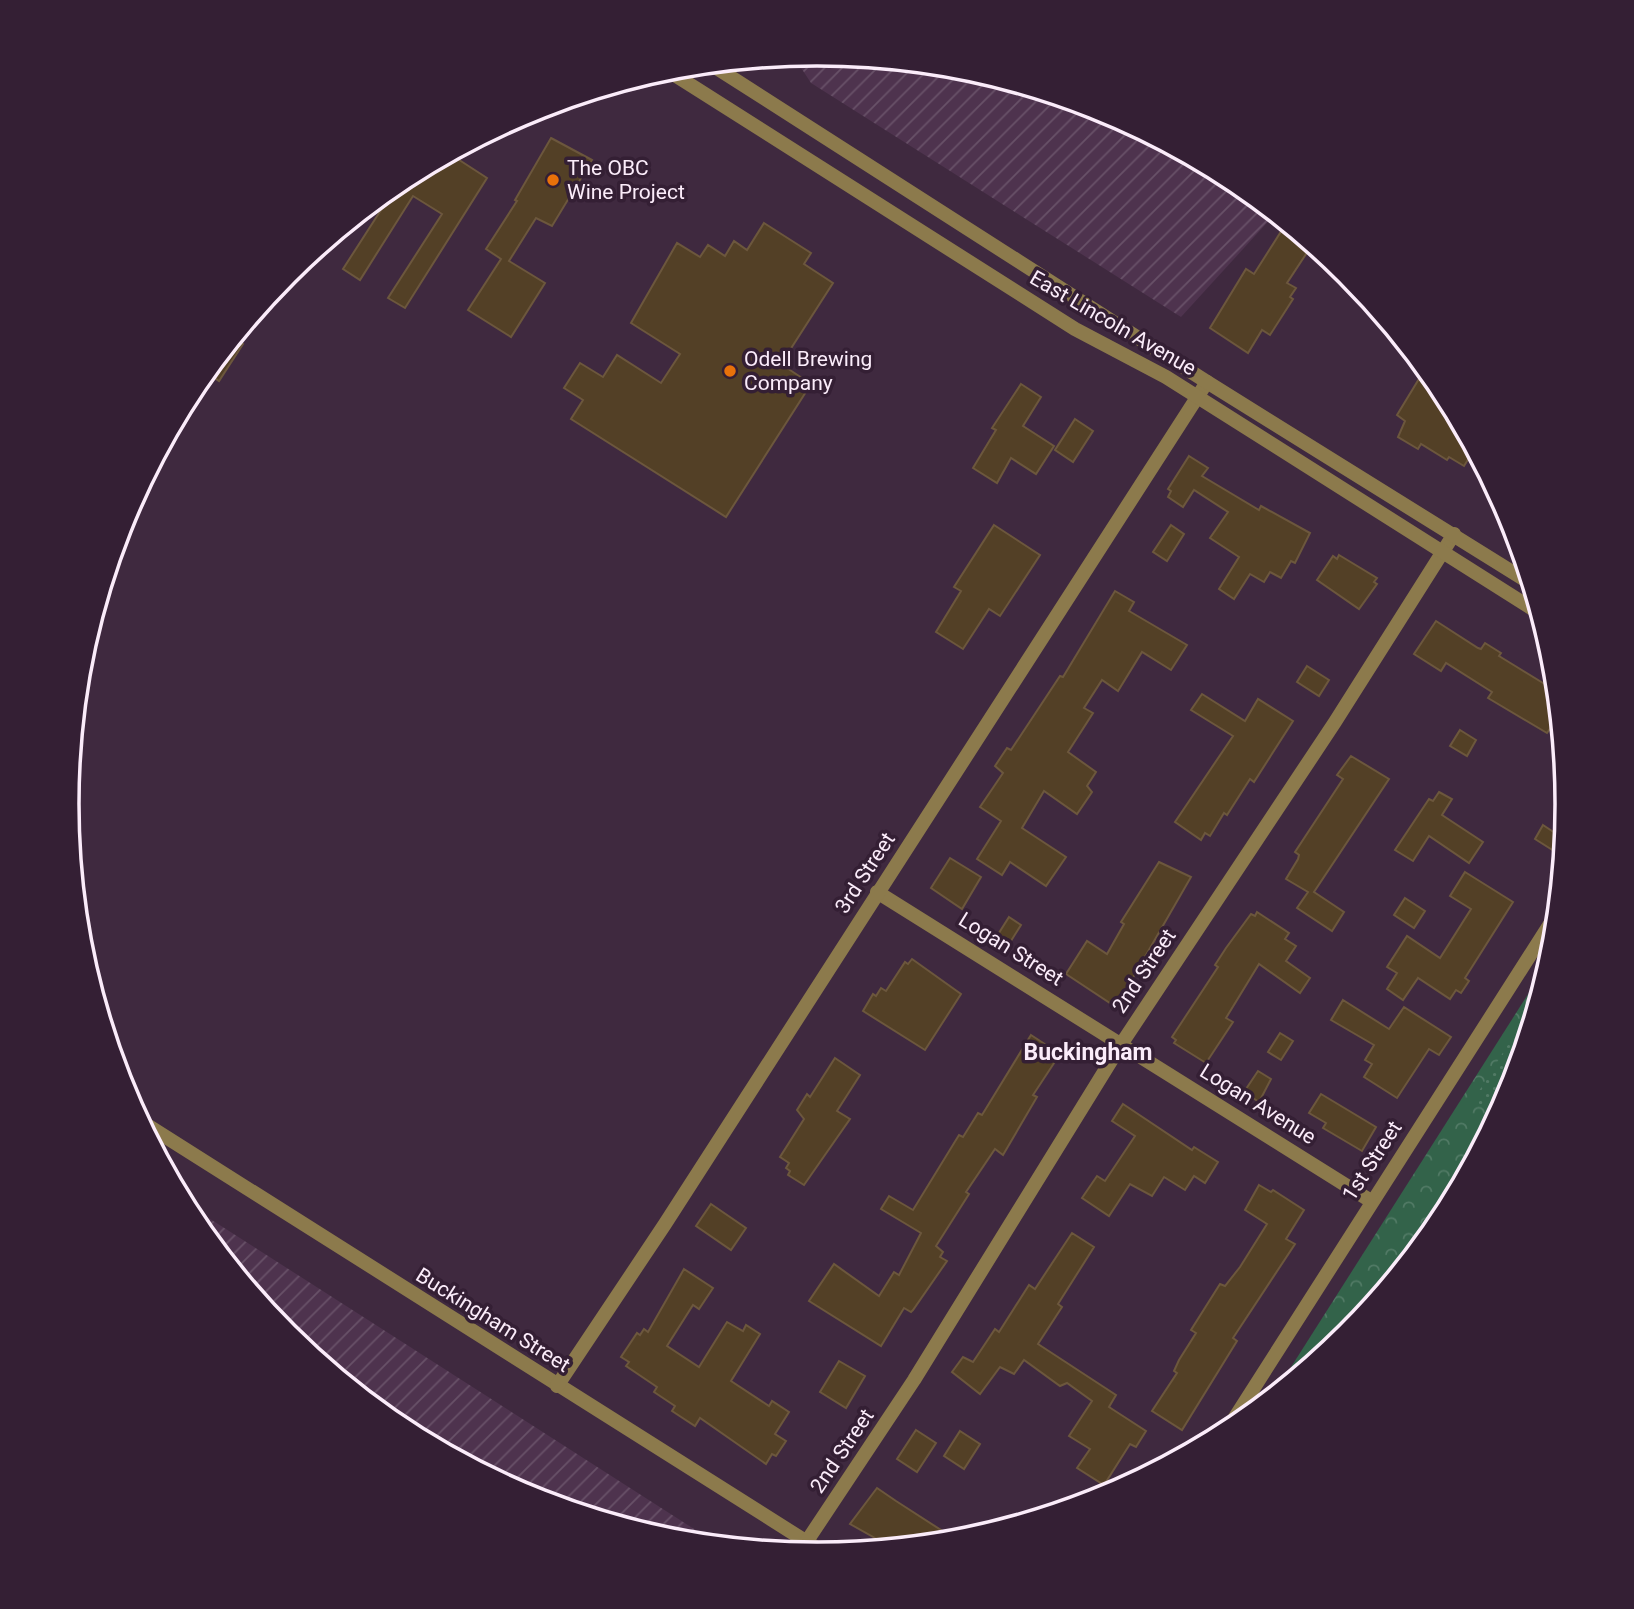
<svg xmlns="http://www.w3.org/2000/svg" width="1634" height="1609" font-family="Roboto,sans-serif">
<defs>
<pattern id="industrial-furrows" width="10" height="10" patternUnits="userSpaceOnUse" patternTransform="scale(1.75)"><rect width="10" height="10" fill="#4e334e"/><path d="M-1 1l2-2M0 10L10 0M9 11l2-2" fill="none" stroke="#685168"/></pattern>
<pattern id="park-crowns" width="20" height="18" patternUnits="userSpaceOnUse" patternTransform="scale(1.75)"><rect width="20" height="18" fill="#33634a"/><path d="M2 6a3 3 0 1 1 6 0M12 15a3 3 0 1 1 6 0" fill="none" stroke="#517a65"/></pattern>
<pattern id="garden-dots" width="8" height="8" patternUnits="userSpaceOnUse" patternTransform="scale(1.75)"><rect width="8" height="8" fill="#33634a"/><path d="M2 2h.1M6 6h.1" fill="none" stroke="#517a65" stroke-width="1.8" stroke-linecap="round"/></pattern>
</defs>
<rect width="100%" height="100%" fill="#3f293f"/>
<!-- industrial -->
<g fill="url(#industrial-furrows)">
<path d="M817 54 964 69 1104 112 1234 181 1275 214 1181 317 811 83 794 57Z"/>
<path d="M182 1201 315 1286 719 1545 670 1540 530 1497 400 1428 286 1335 193 1221Z"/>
</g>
<!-- park -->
<path fill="url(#park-crowns)" d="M1551 958 1510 1092 1441 1222 1347 1335 1272 1397Z"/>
<!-- garden -->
<path fill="url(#garden-dots)" d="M1539 995 1506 1100 1469 1107Z"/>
<!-- building -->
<g fill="#534026" stroke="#6c573d" stroke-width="2">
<path d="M551 138 592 160 552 226 536 218 509 261 545 283 511 337 468 310 501 259 486 249 517 201 515 200Z"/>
<path d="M450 154 487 178 405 308 388 298 442 214 413 196 360 280 343 269 399 182Z"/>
<path d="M764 223 811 253 804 264 833 283 781 364 811 384 726 517 571 419 583 400 564 388 580 363 603 377 617 355 661 383 680 354 631 323 677 243 700 257 708 245 725 256 734 241 747 250Z"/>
<path d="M1282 230 1310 248 1287 283 1296 288 1290 297 1293 299 1270 335 1262 330 1248 353 1210 328 1246 269 1254 274Z"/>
<path d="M234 337 243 344 219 381 206 372Z"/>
<path d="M1425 369 1441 388 1474 450 1464 466 1449 457 1447 460 1421 444 1418 449 1398 437 1405 421 1397 415Z"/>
<path d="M1021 384 1041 397 1023 426 1054 446 1036 474 1011 458 997 483 973 468 996 430 992 428Z"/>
<path d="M1075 419 1093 431 1073 462 1055 450Z"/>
<path d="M1189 456 1208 468 1202 476 1259 510 1261 506 1310 533 1295 563 1291 561 1281 578 1270 572 1264 582 1250 574 1234 599 1219 589 1239 557 1210 538 1228 512 1194 490 1183 507 1168 497 1171 491 1168 489Z"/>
<path d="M994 525 1040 555 1000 616 989 609 963 649 936 632 961 591 954 587Z"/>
<path d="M1171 525 1184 534 1167 561 1153 552Z"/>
<path d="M1339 555 1377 578 1374 582 1377 584 1359 609 1317 580 1333 556 1337 559Z"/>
<path d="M1115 591 1134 602 1129 611 1187 645 1171 670 1142 652 1118 691 1102 680 1084 708 1093 713 1068 752 1096 772 1087 786 1092 792 1077 814 1044 791 1022 828 1066 857 1046 886 1010 862 1002 875 977 859 1001 821 980 807 1003 773 995 766 1007 748 1011 750 1060 676 1063 677Z"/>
<path d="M1436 621 1478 648 1481 649 1485 643 1501 653 1499 656 1556 691 1559 716 1547 733 1488 698 1492 692 1446 663 1441 671 1414 654Z"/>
<path d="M1307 666 1329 680 1319 696 1297 682Z"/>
<path d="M1202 694 1245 721 1258 699 1293 721 1254 782 1250 779 1227 815 1224 813 1210 836 1205 833 1201 840 1175 822 1233 736 1191 710Z"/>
<path d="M1460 730 1476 740 1467 756 1450 746Z"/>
<path d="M1351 756 1389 779 1314 892 1344 912 1332 931 1297 908 1308 892 1286 879 1298 859 1299 855 1295 852 1343 779 1337 775Z"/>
<path d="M1439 792 1452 799 1442 815 1483 842 1469 863 1429 836 1413 861 1395 850 1429 799 1433 801Z"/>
<path d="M1543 825 1564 839 1562 856 1535 839Z"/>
<path d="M950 858 981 877 962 909 931 888Z"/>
<path d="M1159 862 1191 877 1116 1007 1066 974 1087 941 1107 954 1124 924 1121 922Z"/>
<path d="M1465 872 1513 902 1465 978 1469 981 1461 993 1456 990 1450 999 1418 978 1403 1000 1387 989 1397 973 1387 967 1407 936 1440 958 1471 909 1450 896Z"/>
<path d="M1405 898 1425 911 1414 928 1394 915Z"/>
<path d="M1257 912 1289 933 1285 939 1296 946 1286 961 1310 978 1300 993 1259 964 1226 1018 1233 1022 1206 1063 1174 1043 1176 1040 1172 1037 1218 967 1215 965 1226 948 1251 914 1255 916Z"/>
<path d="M1009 917 1021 925 1009 944 997 936Z"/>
<path d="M912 959 961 994 925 1050 863 1011 873 994 876 996 881 988 886 991 905 962 908 964Z"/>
<path d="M1343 1000 1389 1029 1404 1007 1451 1037 1439 1055 1429 1049 1397 1098 1364 1077 1372 1064 1365 1060 1374 1045 1331 1020Z"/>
<path d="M1280 1033 1293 1041 1281 1060 1268 1052Z"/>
<path d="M1031 1035 1060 1054 1033 1095 1037 1097 1003 1155 995 1149 966 1192 969 1194 936 1246 943 1252 940 1257 947 1261 913 1310 911 1312 904 1308 881 1346 809 1301 834 1264 879 1296 894 1272 899 1275 921 1233 881 1209 889 1196 913 1210 959 1135 963 1137 978 1113 982 1115Z"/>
<path d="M835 1058 860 1075 837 1111 850 1119 804 1185 788 1175 790 1171 786 1168 789 1163 780 1157 804 1119 797 1110 807 1094 810 1097Z"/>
<path d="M1258 1071 1271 1079 1259 1102 1244 1092Z"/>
<path d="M1321 1094 1376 1127 1362 1151 1323 1128 1326 1123 1309 1113Z"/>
<path d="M1123 1104 1192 1150 1194 1147 1218 1162 1205 1183 1194 1176 1185 1190 1164 1177 1152 1196 1130 1184 1109 1216 1082 1198 1097 1176 1105 1181 1135 1136 1112 1121Z"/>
<path d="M1259 1185 1271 1192 1273 1190 1304 1210 1286 1239 1295 1244 1233 1338 1237 1341 1182 1430 1152 1411 1177 1373 1174 1371 1179 1360 1196 1333 1191 1330 1220 1284 1225 1286 1240 1267 1267 1224 1245 1210Z"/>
<path d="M711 1204 746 1228 731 1250 696 1226Z"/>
<path d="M1072 1233 1094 1247 1058 1304 1062 1307 1038 1344 1116 1395 1109 1407 1146 1431 1136 1447 1130 1444 1104 1485 1077 1468 1090 1449 1069 1436 1092 1401 1067 1383 1060 1386 1024 1360 1014 1374 1000 1367 980 1394 952 1372 963 1357 973 1362 995 1329 999 1332 1029 1285 1035 1289Z"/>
<path d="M684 1269 713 1288 699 1309 693 1305 667 1346 699 1367 727 1322 743 1331 746 1325 760 1334 731 1381 769 1406 772 1401 789 1412 775 1434 786 1441 776 1456 772 1454 766 1464 700 1418 695 1426 672 1411 675 1406 654 1392 657 1387 626 1366 629 1362 621 1357 637 1333 640 1335 644 1329 648 1332Z"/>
<path d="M839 1361 865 1376 846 1408 820 1392Z"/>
<path d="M916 1430 936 1443 917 1472 897 1459Z"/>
<path d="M960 1431 980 1444 964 1469 944 1456Z"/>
<path d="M877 1488 896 1501 958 1541 891 1547 850 1524Z"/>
</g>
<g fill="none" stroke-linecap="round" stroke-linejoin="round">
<!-- minor -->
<g stroke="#8c7a4c" stroke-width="14">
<path d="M877 892 1371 1201"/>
<path d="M139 1120 826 1554"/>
<path d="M557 1386 665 1224 1207 382"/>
<path d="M1225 1433 1557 913"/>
<path d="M807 1541 914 1380 1122 1043 1335 722 1454 534"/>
</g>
<!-- tertiary -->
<g stroke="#8c7a4c" stroke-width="14">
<path d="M712 65 1207 382 1530 583"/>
<path d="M667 70 1075 329 1166 377 1539 613"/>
</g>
</g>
<!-- markers -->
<g fill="#e8710a" stroke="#341f34" stroke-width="2.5">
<circle cx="553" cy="180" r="7"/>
<circle cx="730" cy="371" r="7"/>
</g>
<g text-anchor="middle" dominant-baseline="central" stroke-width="7" stroke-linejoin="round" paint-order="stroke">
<!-- poi labels -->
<g font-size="21" fill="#fbecfa" stroke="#341f34" text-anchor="start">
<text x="567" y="168">The OBC<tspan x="567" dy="24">Wine Project</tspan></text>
<text x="744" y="359">Odell Brewing<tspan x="744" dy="24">Company</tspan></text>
</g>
<!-- street labels -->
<g font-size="21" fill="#fbecfa" stroke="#341f34">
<text transform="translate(1113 323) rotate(30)">East Lincoln Avenue</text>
<text transform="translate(865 873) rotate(-57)">3rd Street</text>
<text transform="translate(1011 949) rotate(32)">Logan Street</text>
<text transform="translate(1144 971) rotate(-56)">2nd Street</text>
<text transform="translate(1258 1104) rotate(32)">Logan Avenue</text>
<text transform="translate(1372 1161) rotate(-57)">1st Street</text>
<text transform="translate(493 1320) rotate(32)">Buckingham Street</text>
<text transform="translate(842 1451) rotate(-56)">2nd Street</text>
</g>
<!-- neighbourhood labels -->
<g font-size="23" font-weight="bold" fill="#fbecfa" stroke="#341f34">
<text x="1088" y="1052">Buckingham</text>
</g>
</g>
<!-- crop -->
<path d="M0 0H1634V1609H0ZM79 804a738 738 0 1 1 1476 0a738 738 0 1 1-1476 0Z" fill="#341f34" fill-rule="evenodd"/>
<path fill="none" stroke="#fbecfa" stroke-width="3.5" d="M79 804a738 738 0 1 1 1476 0a738 738 0 1 1-1476 0Z"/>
</svg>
